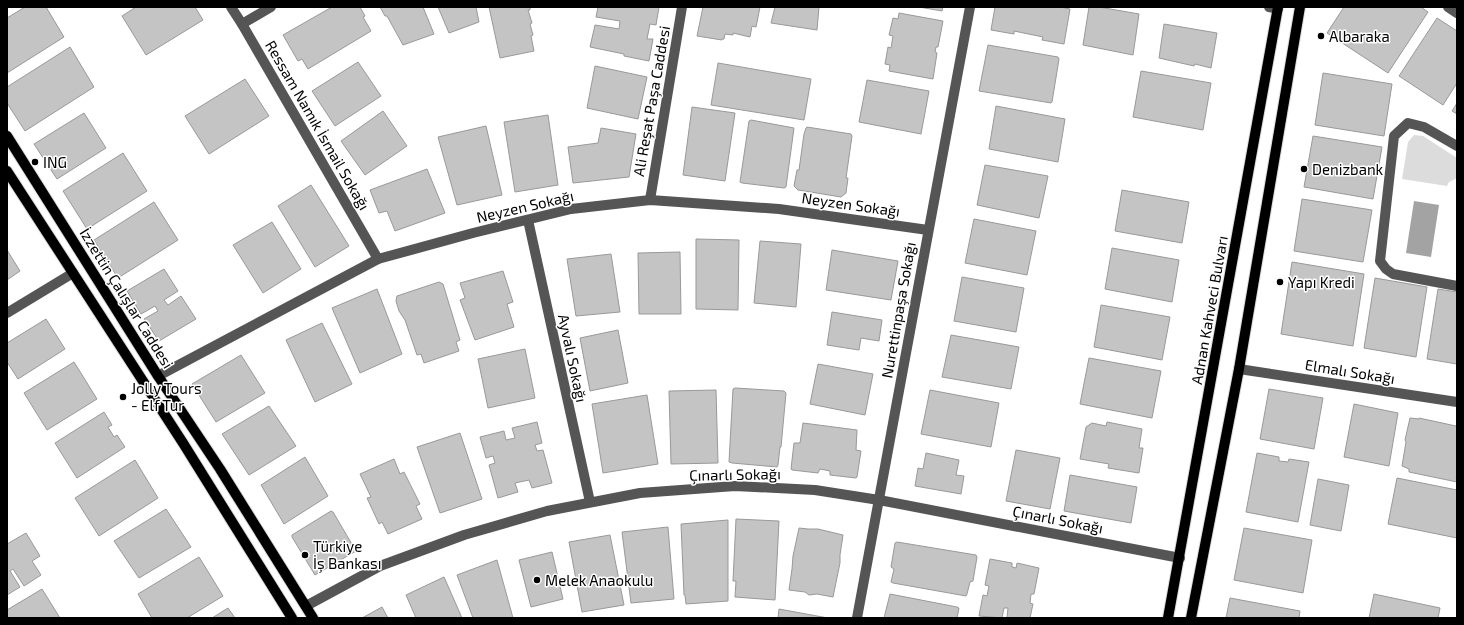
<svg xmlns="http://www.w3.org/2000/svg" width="1464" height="625" font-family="'Exo 2',sans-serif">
<rect width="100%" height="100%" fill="#fff"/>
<!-- green -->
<path fill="#dcdcdc" d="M1414 135 1423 136 1457 158V178L1449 182 1447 186 1402 179 1408 142Z"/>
<!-- water -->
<path fill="#a3a3a3" d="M1414 201 1439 205 1431 257 1406 253Z"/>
<!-- building -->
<g fill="#c4c4c4" stroke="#999">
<path d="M25 7H46L64 37 7 73V18Z"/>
<path d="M136 7H195L203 20 146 55 122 16Z"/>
<path d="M332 7H360L365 16 363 17 371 31 308 69 302 59 298 61 283 35Z"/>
<path d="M380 7H423L434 34 403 45 387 16H385Z"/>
<path d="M438 7H476L479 22 449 33Z"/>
<path d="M489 7H530V10H528L532 23 530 24 533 35 531 36 534 51 500 58Z"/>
<path d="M598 7H659L656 25 650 24 647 39H653L649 61 624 56V54L590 47 595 25 619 29 620 21 596 17Z"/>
<path d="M703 7H760L756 27 752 26 750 37 733 33V35L725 34 724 39H722V40L697 36Z"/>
<path d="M775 7H819L817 30 771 23Z"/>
<path d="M919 7H943L942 11Z"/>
<path d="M995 7H1060L1070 9 1064 44 1042 40 1043 37 1014 31V34L991 30Z"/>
<path d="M1089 7H1099L1139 14 1133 55 1083 45Z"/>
<path d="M1344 7H1421L1428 12 1388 73 1327 33Z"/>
<path d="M899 13 943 21 938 47H936L935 52 937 53 933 79 889 71 890 65 885 64 888 47 891 48 893 36 889 35 893 18 898 19Z"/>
<path d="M1437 18 1457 31V83L1443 105 1399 76Z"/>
<path d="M1164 24 1217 33 1211 68 1195 64 1194 66 1159 58Z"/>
<path d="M988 45 1058 57 1059 59 1052 102 1051 103 979 91Z"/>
<path d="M70 47 94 87 25 131 7 103V87Z"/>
<path d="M358 62 381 96 335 126 312 91Z"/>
<path d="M718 63 811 79 804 120 711 105Z"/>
<path d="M595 66 647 77 638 119 587 108Z"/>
<path d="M1141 71 1211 83 1203 130 1133 117Z"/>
<path d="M1323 73 1392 84 1384 136 1315 125Z"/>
<path d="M245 79 269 116 209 154 185 116Z"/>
<path d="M867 80 929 91 921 134 859 122Z"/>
<path d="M1457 103V114L1452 111Z"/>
<path d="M996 106 1065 119 1058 162 989 149Z"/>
<path d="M692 107 735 113 725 181 683 175Z"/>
<path d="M383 111 407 146 365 175 341 141Z"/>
<path d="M84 113 106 148 57 179 34 144Z"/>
<path d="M548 115 558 185 515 192 504 122Z"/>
<path d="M751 120 794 128 786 187 784 188 742 183 740 182 749 121Z"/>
<path d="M486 126 502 195 457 205 438 137Z"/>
<path d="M807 127 851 134 852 136 846 178H848L846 193 841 197 798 190 794 186 797 170H799L804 134 806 128Z"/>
<path d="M601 128 636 134 629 177 573 183 568 147 598 143Z"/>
<path d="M1313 136 1382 147 1373 199 1304 187Z"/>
<path d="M123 153 147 191 87 229 63 191Z"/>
<path d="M985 165 1048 176 1039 218 977 205Z"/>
<path d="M427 169 445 213 395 231 387 211 379 213 370 190Z"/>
<path d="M311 185 349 246 315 267 278 206Z"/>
<path d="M1122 190 1189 202 1182 243 1115 231Z"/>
<path d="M1302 199 1372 210 1363 262 1294 251Z"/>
<path d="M154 202 178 240 118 278 94 240Z"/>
<path d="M974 219 1036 231 1027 275 965 263Z"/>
<path d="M272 222 301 269 263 293 233 245Z"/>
<path d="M696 239 739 240 738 310 696 309Z"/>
<path d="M760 241 801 244 796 307 754 303Z"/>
<path d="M1112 248 1179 260 1172 302 1105 289Z"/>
<path d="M7 250 20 271 7 280Z"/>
<path d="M832 250 898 261 891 300 826 290Z"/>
<path d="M680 252 681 314H639L638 253Z"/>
<path d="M611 254 620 312 576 316 567 259Z"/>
<path d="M1292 262 1364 274 1353 346 1281 334Z"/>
<path d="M164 269 178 291 164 300 168 305 181 296 196 319 159 341 144 319 158 311 155 306 141 314 127 291Z"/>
<path d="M503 271 513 302 507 304 514 327 475 340 460 300 465 298 460 283Z"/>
<path d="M962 277 1024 288 1016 332 954 321Z"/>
<path d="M1375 278 1427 287 1416 357 1364 348Z"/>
<path d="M439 282 443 284 460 340 456 342 459 351 424 363 421 354 417 355 405 320 399 311 396 301 397 296Z"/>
<path d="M377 289 402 354 360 373 332 308Z"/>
<path d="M1438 289 1457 292V364L1427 359Z"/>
<path d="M1101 305 1170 317 1162 360 1094 347Z"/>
<path d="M832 312 882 320 879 341 861 338 859 350 827 345Z"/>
<path d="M46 319 65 349 18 379 7 362V343Z"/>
<path d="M322 323 352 384 315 402 286 340Z"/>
<path d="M618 330 628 383 590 391 580 338Z"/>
<path d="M951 335 1019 347 1011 389 942 377Z"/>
<path d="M525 349 535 398 488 408 478 359Z"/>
<path d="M241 355 265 393 216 422 192 384Z"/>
<path d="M1089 358 1161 371 1152 418 1080 404Z"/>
<path d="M74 362 97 399 47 430 24 393Z"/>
<path d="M818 364 873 374 865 415 810 404Z"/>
<path d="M735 388 784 391 786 393 781 447H780L778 465 777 467 732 463 729 462 733 389Z"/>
<path d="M1269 389 1323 398 1314 449 1260 439Z"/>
<path d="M716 390 718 463 671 464 669 391Z"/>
<path d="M930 390 999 403 991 447 921 434Z"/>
<path d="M647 395 658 464 603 473 592 404Z"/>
<path d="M1354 404 1398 413 1389 466 1344 457Z"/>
<path d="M269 406 296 446 249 475 222 434Z"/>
<path d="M104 412 112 425 108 427 114 437 117 435 125 447 77 478 55 443Z"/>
<path d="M1410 418 1419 419V418L1456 426 1457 425V482L1409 472V469L1402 466 1406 442 1405 440Z"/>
<path d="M537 422 542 443 535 445 537 451 543 450 552 483 532 488 529 480 515 483 518 492 498 498 489 465 495 463 493 456 486 458 480 437 504 431 506 440 515 438 512 428Z"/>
<path d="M1107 422 1142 429 1139 448H1143L1139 473 1108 468 1109 464 1080 459 1086 427 1092 423 1106 426Z"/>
<path d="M803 423 857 430 856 450 861 451 857 477 856 478 830 475V471L820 469 818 473 792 470 791 469 794 443H800Z"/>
<path d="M460 433 482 499 440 513 417 447Z"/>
<path d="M1016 450 1060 458 1050 509 1006 501Z"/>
<path d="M926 453 959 460 956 475 964 476 961 494 915 486 918 468 923 469Z"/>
<path d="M1257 453 1279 457V461L1288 462 1289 459 1309 462 1298 522 1246 512Z"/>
<path d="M305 457 328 496 284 524 261 485Z"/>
<path d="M394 459 400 474 404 472 420 504 416 506 422 519 388 534 382 522 379 524 367 498 371 497 360 474Z"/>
<path d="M135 460 158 498 99 536 75 498Z"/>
<path d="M1070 475 1137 487 1131 523 1064 511Z"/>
<path d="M1397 478 1457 490V538L1388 524Z"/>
<path d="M1318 479 1349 485 1341 531 1310 525Z"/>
<path d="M166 509 191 547 139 578 114 541Z"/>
<path d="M331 511 333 512 356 551 315 575 292 537V535Z"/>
<path d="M736 519 779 521 775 600 735 597 736 581H733Z"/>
<path d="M728 520V601L686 604 685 595H684L681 524Z"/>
<path d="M668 527 674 599 631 603 622 532Z"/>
<path d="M799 528 808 529H818L843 535 840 555V563L833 597 817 594 809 595 805 592 789 590 792 569 793 556Z"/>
<path d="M1244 528 1312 540 1303 593 1234 580Z"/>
<path d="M26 533 40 556 32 561 41 575 24 586 13 569 10 571 20 587 7 595V544Z"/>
<path d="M610 535 624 605 582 612 569 542Z"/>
<path d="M897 542 976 555 977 557 973 581 970 582 967 594 966 596 893 583 891 582 894 569 891 567 895 543Z"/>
<path d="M552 552 563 599 531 607 519 560Z"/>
<path d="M199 557 223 596 187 618H152L138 594Z"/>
<path d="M990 559 1012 563V567L1016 568 1017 563 1039 568 1034 594H1031L1030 603 1033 604 1030 618H1007L1008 608H1004L1002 618 979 616 983 595 987 596 989 586 985 585Z"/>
<path d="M497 560 513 618H473L457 575Z"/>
<path d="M444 577 462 618H416L406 595Z"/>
<path d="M42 589 60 618H7V610Z"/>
<path d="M890 594 957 607 959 608 957 618H884Z"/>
<path d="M1374 594 1440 608 1438 618H1369Z"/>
<path d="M1230 598 1300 611 1299 618H1226Z"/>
<path d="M382 607 388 618H362Z"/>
<path d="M228 608 235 618H212Z"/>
<path d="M779 609 828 618H778Z"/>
</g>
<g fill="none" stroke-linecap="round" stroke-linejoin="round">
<!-- major casing -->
<g stroke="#dbdbdb" stroke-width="12">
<g id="major">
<path d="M7 136 158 376 220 469 313 618"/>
<path d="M7 171 183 443 292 618"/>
<path d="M1168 618 1278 7"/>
<path d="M1191 618 1239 369 1300 7"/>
</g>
</g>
<!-- minor -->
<g stroke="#555" stroke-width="10">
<path d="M231 7 242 24 378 259"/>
<path d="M1269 7 1278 9"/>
<path d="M1448 7 1457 13"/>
<path d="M242 24 271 7"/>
<path d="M1457 146 1424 127 1408 123 1394 136 1380 261 1386 269 1393 274 1457 286"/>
<path d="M650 200 682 7"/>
<path d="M528 220 590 502"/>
<path d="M7 313 73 273"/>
<path d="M1239 369 1457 402"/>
<path d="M158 376 378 259 473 233 571 209 650 200 779 209 928 230"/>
<path d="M306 606 380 566 464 535 547 511 640 493 735 486 815 490 879 500 1180 558"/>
<path d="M857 618 970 7"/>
</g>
<!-- major -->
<use href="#major" stroke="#000" stroke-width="10"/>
</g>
<!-- markers -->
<g fill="#000" stroke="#fff" stroke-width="1.5">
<circle cx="1321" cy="36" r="4"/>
<circle cx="35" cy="162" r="4"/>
<circle cx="1304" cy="169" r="4"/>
<circle cx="1280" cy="282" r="4"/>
<circle cx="123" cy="397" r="4"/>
<circle cx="305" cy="555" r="4"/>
<circle cx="537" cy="580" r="4"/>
</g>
<g text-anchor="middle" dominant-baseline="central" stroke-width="3" stroke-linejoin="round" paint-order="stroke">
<!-- poi labels -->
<g font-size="15" fill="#000" stroke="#fff" text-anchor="start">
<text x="1329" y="36">Albaraka</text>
<text x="43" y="162">ING</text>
<text x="1312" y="169">Denizbank</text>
<text x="1288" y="282">Yapı Kredi</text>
<text x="131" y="388">Jolly Tours<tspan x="131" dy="17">- Elf Tur</tspan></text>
<text x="313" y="546">Türkiye<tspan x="313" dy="17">İş Bankası</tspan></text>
<text x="545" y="580">Melek Anaokulu</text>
</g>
<!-- street labels -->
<g font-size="15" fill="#000" stroke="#fff">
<text transform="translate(651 101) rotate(-80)">Ali Reşat Paşa Caddesi</text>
<text transform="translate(318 125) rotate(60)">Ressam Namık İsmail Sokağı</text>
<text transform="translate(851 204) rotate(8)">Neyzen Sokağı</text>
<text transform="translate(525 206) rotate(-13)">Neyzen Sokağı</text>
<text transform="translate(127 298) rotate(58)">İzzettin Çalışlar Caddesi</text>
<text transform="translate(898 310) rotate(-80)">Nurettinpaşa Sokağı</text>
<text transform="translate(1209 310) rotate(-80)">Adnan Kahveci Bulvarı</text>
<text transform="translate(573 358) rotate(78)">Ayvalı Sokağı</text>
<text transform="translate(1350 371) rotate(9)">Elmalı Sokağı</text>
<text transform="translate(735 474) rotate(-1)">Çınarlı Sokağı</text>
<text transform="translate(1058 519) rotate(11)">Çınarlı Sokağı</text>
</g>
</g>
<!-- border -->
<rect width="1464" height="625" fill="none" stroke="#000000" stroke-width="16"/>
</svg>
